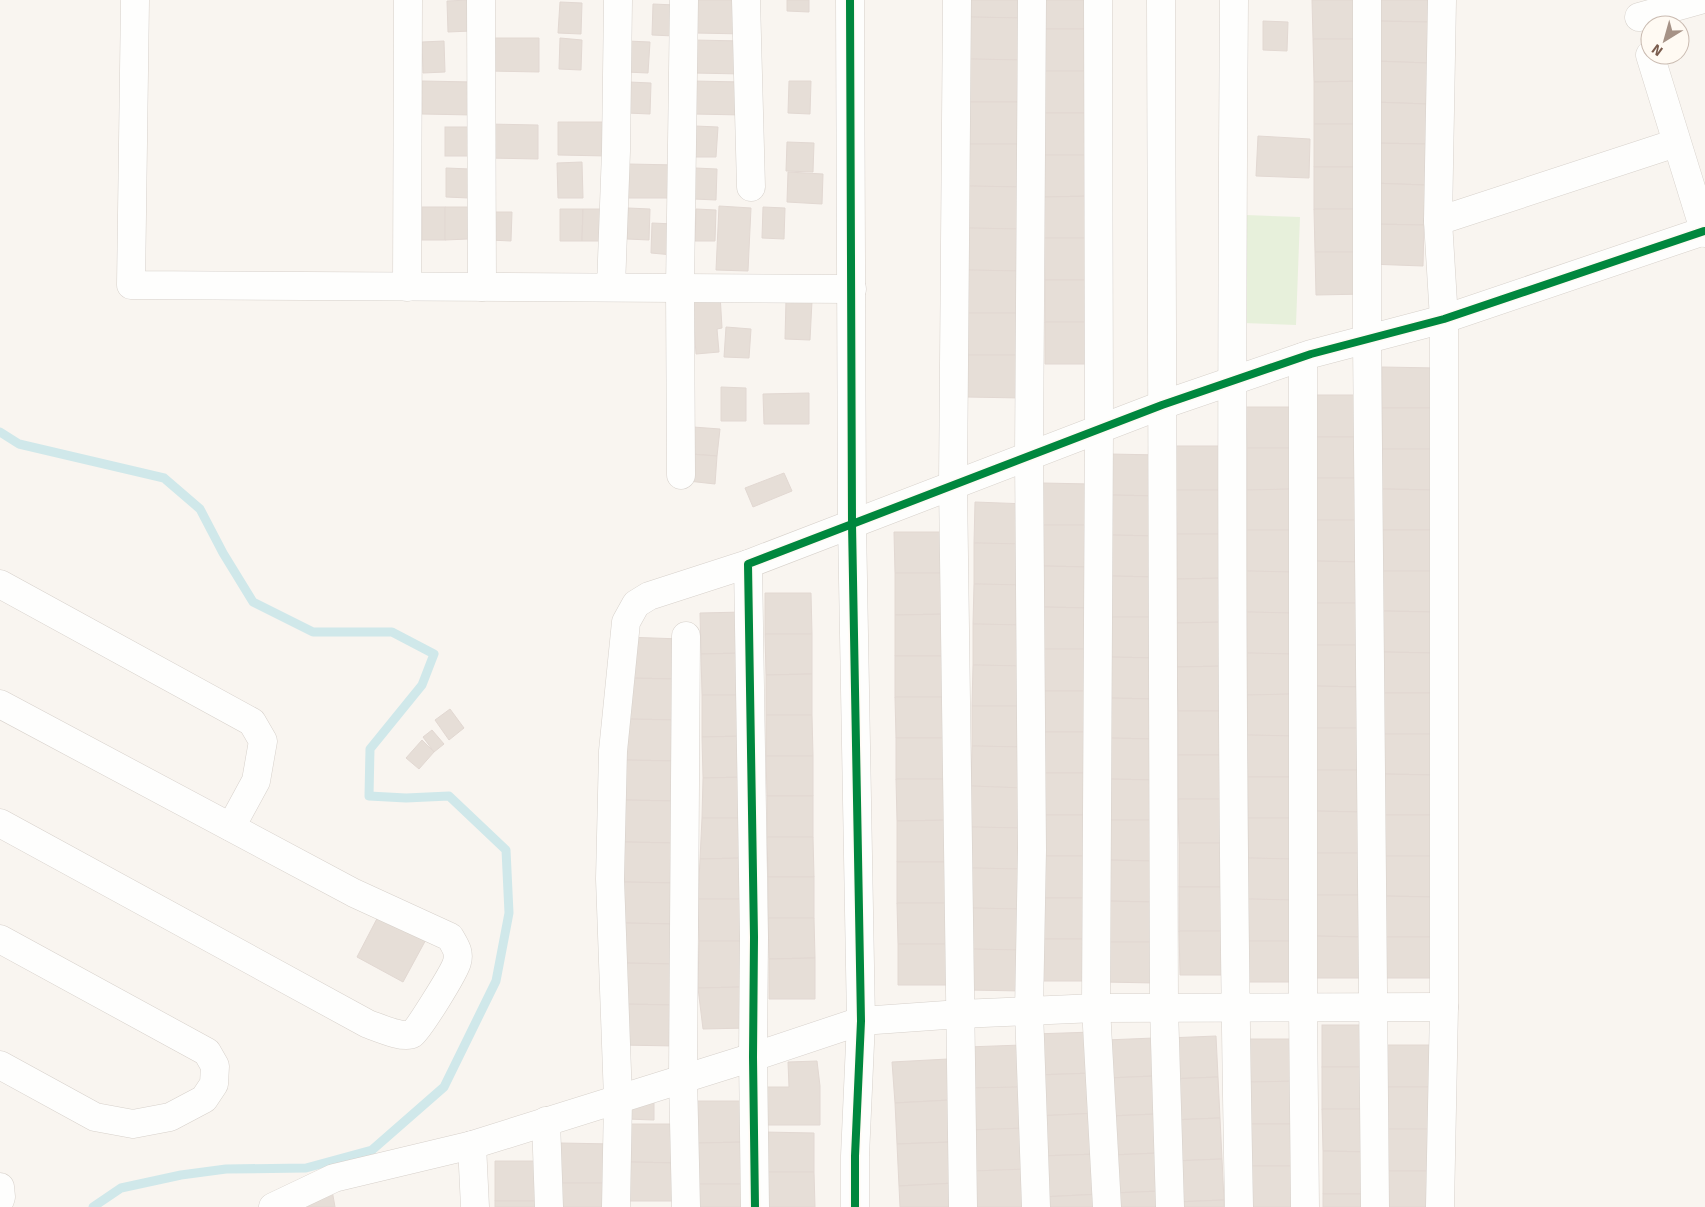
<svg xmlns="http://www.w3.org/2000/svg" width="1705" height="1207" font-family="Signika,sans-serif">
<rect width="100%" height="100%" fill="#f9f5f0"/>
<!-- green -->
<path fill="#e7f0db" d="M1246 215 1300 217 1296 325 1243 323Z"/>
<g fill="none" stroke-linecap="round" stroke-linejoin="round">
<!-- stream -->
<path stroke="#d0e8ea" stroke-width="9" d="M0 432 19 444 164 478 200 509 223 553 253 602 313 632H392L434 654 422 685 370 749 369 796 406 798 449 796 506 850 509 913 496 981 444 1087 372 1150 306 1168 226 1169 181 1175 121 1188 93 1207"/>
</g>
<!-- building -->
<g fill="#e6ded7" stroke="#e2d8d2">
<path d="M469 0 471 31 448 32 447 1Z"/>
<path d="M695 0H745V34L695 33Z"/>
<path d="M787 0H809V12L787 11Z"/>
<path d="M969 0H1024V18L969 17Z"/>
<path d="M1041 0H1092L1093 29H1042Z"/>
<path d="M1312 0H1362V39H1313Z"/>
<path d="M1376 0H1430L1429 22 1375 21Z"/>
<path d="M560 2 582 3 581 34 558 33Z"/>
<path d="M653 4 675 5 674 36 652 35Z"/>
<path d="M969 17 1024 18V60L968 59Z"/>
<path d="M1263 21 1288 22 1287 51 1263 50Z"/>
<path d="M1375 21 1429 22 1428 63 1374 61Z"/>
<rect x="1042" y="29" width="51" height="42"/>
<path d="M489 38H539V72L489 71Z"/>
<path d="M560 38 582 40 581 70 559 69Z"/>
<path d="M1313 39H1362L1363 81 1314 82Z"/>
<path d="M693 40 743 41V74L693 73Z"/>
<path d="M444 41 445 72 423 73 422 42Z"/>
<path d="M627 41 650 42 648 73 626 72Z"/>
<path d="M968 59 1024 60 1023 102H968Z"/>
<path d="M1374 61 1428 63 1427 104 1373 102Z"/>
<path d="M1042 71H1093L1094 113H1043Z"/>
<path d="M422 81 473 82V115L422 114Z"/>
<path d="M693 81 743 82V115L693 114Z"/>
<path d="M789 81H811L810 114 788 113Z"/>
<path d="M1363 81V124H1314V82Z"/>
<path d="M629 82 651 83 650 114 627 113Z"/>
<rect x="968" y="102" width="55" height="42"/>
<path d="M1373 102 1427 104 1426 144 1372 143Z"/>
<rect x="1043" y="113" width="51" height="42"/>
<path d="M558 122H608V156L558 155Z"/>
<path d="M488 124 538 125V159L488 158Z"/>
<path d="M1314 124H1363L1364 167H1314Z"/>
<path d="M695 126 718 127 716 157H694Z"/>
<rect x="445" y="127" width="23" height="29"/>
<path d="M1258 136 1310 139 1309 178 1256 176Z"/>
<path d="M787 142 814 143 813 172 786 171Z"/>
<path d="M1372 143 1426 144 1425 185 1371 183Z"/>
<path d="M968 144H1023V187L967 186Z"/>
<path d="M1043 155H1094L1095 196 1044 197Z"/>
<path d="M582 162 583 198H558L557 163Z"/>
<path d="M628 164 677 165V198H627Z"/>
<rect x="1314" y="167" width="50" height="42"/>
<path d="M446 168 470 169 469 198 446 197Z"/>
<path d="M695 168 717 169 716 200 694 199Z"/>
<path d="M788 172 823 174 822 204 787 202Z"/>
<path d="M1371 183 1425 185 1424 225 1370 224Z"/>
<path d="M967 186 1023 187 1022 229 967 228Z"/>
<path d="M1095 196V238H1044V197Z"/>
<path d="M719 206 751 208 748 271 716 270Z"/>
<rect x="422" y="207" width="23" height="33"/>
<path d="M445 207H468V239L445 240Z"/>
<path d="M763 207 785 208 784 239 762 238Z"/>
<path d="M628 208 650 209 649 240 627 239Z"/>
<path d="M560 209H583L582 241H560Z"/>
<path d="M583 209H605V241H582Z"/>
<path d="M696 209 716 210 715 241H695Z"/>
<path d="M1314 209H1364V252H1315Z"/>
<path d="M491 212H512L511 241 490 240Z"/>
<path d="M652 223 674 224 673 255 651 253Z"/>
<path d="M1370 224 1424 225 1423 266 1369 264Z"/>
<path d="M967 228 1022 229V271L967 270Z"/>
<path d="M1044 238H1095L1096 280H1045Z"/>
<path d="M1315 252H1364L1365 294 1316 295Z"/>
<path d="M967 270 1022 271V313H966Z"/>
<rect x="1045" y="280" width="51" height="42"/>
<path d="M720 294 722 328 717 329 719 352 696 354 692 296Z"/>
<path d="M786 300 812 301 810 340 785 339Z"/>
<path d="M966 313H1022L1021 355H966Z"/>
<path d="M1045 322H1096L1097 364H1045Z"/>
<path d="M726 327 751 329 749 358 724 357Z"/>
<path d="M966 355H1021V398L966 397Z"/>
<path d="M1382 367 1436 368V408H1382Z"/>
<path d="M721 387 746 388V421H721Z"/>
<path d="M809 393V424H764L763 394Z"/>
<rect x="1313" y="395" width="51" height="42"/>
<path d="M1246 407H1293L1292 448H1247Z"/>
<rect x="1382" y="408" width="54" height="41"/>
<path d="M693 427 720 429 717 456 690 454Z"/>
<rect x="1313" y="437" width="51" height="41"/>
<rect x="1176" y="446" width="50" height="44"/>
<path d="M1247 448H1292L1293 489 1247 490Z"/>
<path d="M1382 449H1436V490L1382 489Z"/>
<path d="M690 454 717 456 715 484 688 481Z"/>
<path d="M1109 454 1160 455V496L1108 495Z"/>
<path d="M784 473 792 491 753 507 745 488Z"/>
<path d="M1313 478H1364V520H1312Z"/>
<path d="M1042 483 1090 484V525H1042Z"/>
<path d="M1293 489V530H1247V490Z"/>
<path d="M1382 489 1436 490V530H1382Z"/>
<path d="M1176 490H1226V534H1177Z"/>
<path d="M1108 495 1160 496 1159 536 1108 535Z"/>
<path d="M975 502 1027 504 1026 544 974 543Z"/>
<path d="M1312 520H1364V562L1312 561Z"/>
<path d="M1042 525H1090V567L1042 566Z"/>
<path d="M1247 530H1293V572L1247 571Z"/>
<rect x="1382" y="530" width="54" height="41"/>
<path d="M894 532H951V573H895Z"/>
<path d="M1177 534H1226L1227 578 1177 579Z"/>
<path d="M1108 535 1159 536V577L1108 576Z"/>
<path d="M974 543 1026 544V585L974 584Z"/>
<path d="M1312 561 1364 562V603H1312Z"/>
<path d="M1042 566 1090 567V608L1042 607Z"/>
<path d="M1247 571 1293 572V613L1247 612Z"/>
<path d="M1382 571H1436V612L1382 611Z"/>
<path d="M895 573H951V614L895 615Z"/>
<path d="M1108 576 1159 577 1158 617H1107Z"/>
<path d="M1227 578V622L1177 623V579Z"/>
<path d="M974 584 1026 585 1025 625 973 624Z"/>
<path d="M765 593H811L812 634H765Z"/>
<path d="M1312 603H1364V645H1313Z"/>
<path d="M1042 607 1090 608V649H1042Z"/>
<path d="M1382 611 1436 612V653L1382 652Z"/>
<path d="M744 612 745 653 701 654 700 613Z"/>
<path d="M1247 612 1293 613V654L1247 653Z"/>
<path d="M951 614 952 656H895V615Z"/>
<path d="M1107 617H1158V658L1107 657Z"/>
<path d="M1227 622 1228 666 1177 667V623Z"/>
<path d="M973 624 1025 625V666L973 665Z"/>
<path d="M765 634H812V674L766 675Z"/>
<path d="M625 637 681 639 680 679 624 678Z"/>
<path d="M1313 645H1364V687L1313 686Z"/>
<path d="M1042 649H1090V691H1043Z"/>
<path d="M1382 652 1436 653V693H1382Z"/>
<path d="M745 653 746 695H702L701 654Z"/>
<path d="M1247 653 1293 654V694L1247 695Z"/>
<rect x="895" y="656" width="57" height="41"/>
<path d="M1107 657 1158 658V699L1106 698Z"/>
<path d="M973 665 1025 666V706H972Z"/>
<path d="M1228 666V711H1178L1177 667Z"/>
<path d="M812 674V715H766V675Z"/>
<path d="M624 678 680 679V720L624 719Z"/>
<path d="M1313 686 1364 687V728H1312Z"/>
<rect x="1043" y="691" width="47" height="41"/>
<rect x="1382" y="693" width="54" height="41"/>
<path d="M1293 694 1294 736 1247 735V695Z"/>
<path d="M702 695H746L747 736 702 737Z"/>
<path d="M895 697H952L953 738H896Z"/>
<path d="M1106 698 1158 699 1157 739 1106 738Z"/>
<path d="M972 706H1025L1024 747 972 746Z"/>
<path d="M450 709 464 728 449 740 435 720Z"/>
<rect x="1178" y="711" width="50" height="44"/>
<path d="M766 715H812L813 756H766Z"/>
<path d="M624 719 680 720 679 761 623 760Z"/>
<path d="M1312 728H1364V770H1313Z"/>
<path d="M432 730 444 744 434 752 423 737Z"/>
<rect x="1043" y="732" width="47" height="41"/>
<path d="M1382 734H1436V775L1382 774Z"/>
<path d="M1247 735 1294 736V777H1248Z"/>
<path d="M747 736 748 777 703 778 702 737Z"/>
<rect x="896" y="738" width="57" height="41"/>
<path d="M1106 738 1157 739V780L1106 779Z"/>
<path d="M422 740 434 752 419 769 406 758Z"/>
<path d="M972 746 1024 747 1023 788 971 786Z"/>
<rect x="1178" y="755" width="50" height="44"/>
<path d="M766 756H813V796H767Z"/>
<path d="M623 760 679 761 678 801 623 800Z"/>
<path d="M1313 770H1364V812L1312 811Z"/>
<rect x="1043" y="773" width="47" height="42"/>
<path d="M1382 774 1436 775V815H1382Z"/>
<path d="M748 777 746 818H702L703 778Z"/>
<rect x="1248" y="777" width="46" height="41"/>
<path d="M896 779H953V820L897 821Z"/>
<path d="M1106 779 1157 780 1156 820H1105Z"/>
<path d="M971 786 1023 788V828L971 827Z"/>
<rect x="767" y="796" width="46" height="41"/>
<path d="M1178 799H1228V843H1179Z"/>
<path d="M623 800 678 801V843L623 842Z"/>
<path d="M1312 811 1364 812V853H1313Z"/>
<rect x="1043" y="815" width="47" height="41"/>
<rect x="1382" y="815" width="54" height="41"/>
<path d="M702 818H746L744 858 700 859Z"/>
<path d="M1248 818H1294V859L1248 858Z"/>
<path d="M953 820 954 862H897V821Z"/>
<path d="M1105 820H1156V861L1105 860Z"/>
<path d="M971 827 1023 828 1022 869 970 868Z"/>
<path d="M767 837H813L814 877H768Z"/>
<path d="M623 842 678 843V883L622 882Z"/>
<path d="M1179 843H1228L1229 887H1179Z"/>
<path d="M1313 853H1364V895H1312Z"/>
<rect x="1043" y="856" width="47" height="42"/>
<path d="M1382 856H1436V897L1382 896Z"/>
<path d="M744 858 743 899H698L700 859Z"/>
<path d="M1248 858 1294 859V900L1248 899Z"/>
<path d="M1105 860 1156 861V902L1104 901Z"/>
<rect x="897" y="862" width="57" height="41"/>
<path d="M970 868 1022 869V909L970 908Z"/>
<rect x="768" y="877" width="46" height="41"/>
<path d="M622 882 678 883 677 924 622 923Z"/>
<rect x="1179" y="887" width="50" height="44"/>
<path d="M1312 895H1364V937L1312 936Z"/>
<path d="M1382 896 1436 897V937H1382Z"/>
<rect x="1043" y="898" width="47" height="41"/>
<path d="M698 899H743V941H699Z"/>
<path d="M1248 899 1294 900V941H1248Z"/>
<path d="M1104 901 1156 902V942H1104Z"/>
<path d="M897 903H954V944H898Z"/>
<path d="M970 908 1022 909 1021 950 969 949Z"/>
<path d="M382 909 429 934 403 982 357 957Z"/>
<path d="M768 918H814L815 958 769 959Z"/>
<path d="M622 923 677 924V964L621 963Z"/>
<path d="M1179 931H1229V975H1180Z"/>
<path d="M1312 936 1364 937V978H1312Z"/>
<rect x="1382" y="937" width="54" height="41"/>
<rect x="1043" y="939" width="47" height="42"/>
<path d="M699 941H743V987L698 988Z"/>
<path d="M1248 941H1294L1295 982H1248Z"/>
<path d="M1104 942H1156L1155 983 1104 982Z"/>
<path d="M898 944H954L955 985H898Z"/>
<path d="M969 949 1021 950V991L969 990Z"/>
<path d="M815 958V999H769V959Z"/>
<path d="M621 963 677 964 676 1005 620 1004Z"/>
<path d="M743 987 748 1028 703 1029 698 988Z"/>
<path d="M620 1004 676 1005V1046L620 1045Z"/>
<rect x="1322" y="1025" width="49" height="42"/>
<path d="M1093 1032 1095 1073 1036 1075 1034 1034Z"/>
<path d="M1216 1036 1218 1077 1170 1079 1168 1038Z"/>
<path d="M1154 1038 1155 1076 1108 1078 1106 1040Z"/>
<path d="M1250 1039H1298L1299 1081 1250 1082Z"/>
<path d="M1022 1045 1024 1087 969 1088 967 1047Z"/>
<path d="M1381 1045H1430V1087H1382Z"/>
<path d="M948 1059 950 1100 895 1103 892 1062Z"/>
<path d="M817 1061 820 1086V1125H763L762 1087H789L788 1062Z"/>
<rect x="1322" y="1067" width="49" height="42"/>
<path d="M1095 1073 1097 1113 1038 1116 1036 1075Z"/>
<path d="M1155 1076 1157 1114 1110 1116 1108 1078Z"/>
<path d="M1218 1077 1220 1118 1172 1120 1170 1079Z"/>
<path d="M1299 1081V1124H1250V1082Z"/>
<path d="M1024 1087 1025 1128 971 1130 969 1088Z"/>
<rect x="1382" y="1087" width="48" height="42"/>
<path d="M627 1097 654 1098V1120L627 1119Z"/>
<path d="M950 1100 952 1142 897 1144 895 1103Z"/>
<path d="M696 1101H747L748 1142 697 1143Z"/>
<path d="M1322 1109H1371V1152L1323 1151Z"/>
<path d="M1097 1113 1099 1154 1040 1156 1038 1116Z"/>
<path d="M1157 1114 1159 1153 1112 1155 1110 1116Z"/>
<path d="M1220 1118 1222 1159 1174 1161 1172 1120Z"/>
<path d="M628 1124H679V1163L628 1162Z"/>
<rect x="1250" y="1124" width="49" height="42"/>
<path d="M1025 1128 1027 1169 973 1171 971 1130Z"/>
<path d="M1382 1129H1430L1431 1171H1382Z"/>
<path d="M763 1132 814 1133V1172H764Z"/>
<path d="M748 1142 749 1184H697V1143Z"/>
<path d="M952 1142 955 1183 899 1186 897 1144Z"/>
<path d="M560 1143 613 1144V1183H560Z"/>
<path d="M1323 1151 1371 1152 1372 1194H1323Z"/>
<path d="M1159 1153 1161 1191 1113 1193 1112 1155Z"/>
<path d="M1099 1154 1101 1194 1042 1197 1040 1156Z"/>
<path d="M1222 1159 1224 1200 1176 1202 1174 1161Z"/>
<path d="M495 1161H546L547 1201H495Z"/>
<path d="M628 1162 679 1163V1201H628Z"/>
<rect x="1250" y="1166" width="49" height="41"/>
<path d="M1027 1169 1029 1207H974L973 1171Z"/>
<rect x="1382" y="1171" width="49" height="36"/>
<path d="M764 1172H814L815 1207H764Z"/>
<path d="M560 1183H613L612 1207H560Z"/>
<path d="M955 1183 956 1207H900L899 1186Z"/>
<path d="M697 1184H749V1207H698Z"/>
<path d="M332 1190 335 1207H308L305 1194Z"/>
<path d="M1161 1191 1162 1207H1114L1113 1193Z"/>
<path d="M1101 1194V1207H1042V1197Z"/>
<rect x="1323" y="1194" width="49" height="13"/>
<path d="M1224 1200V1207H1177L1176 1202Z"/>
<rect x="495" y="1201" width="52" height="6"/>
</g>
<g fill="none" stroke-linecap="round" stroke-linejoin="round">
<!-- minor casing -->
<g stroke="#d7d1cb" stroke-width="29">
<g id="minor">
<path d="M135 0 131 285 852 289"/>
<path d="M481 0 482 287"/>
<path d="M746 0 751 187"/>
<path d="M850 0 852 524 861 1021 855 1156V1207"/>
<path d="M957 0 953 485 963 1207"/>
<path d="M1032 0 1029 456 1032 850 1029 1011 1036 1207"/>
<path d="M1098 0 1099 429 1096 1008 1107 1207"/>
<path d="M1161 0 1164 1008 1170 1207"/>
<path d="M1234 0C1231 402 1231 805 1239 1207"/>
<path d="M1367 0V340L1375 1207"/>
<path d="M1639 17 1700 0"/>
<path d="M1650 55 1705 233"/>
<path d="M1438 221 1676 143"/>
<path d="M407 287 408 0"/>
<path d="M611 287 616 151 618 0"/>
<path d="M1303 357V1008L1305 1207"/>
<path d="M681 475 680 288 684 0"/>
<path d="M0 584 252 722 263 741 256 781 231 827"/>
<path d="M0 704 354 893 450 937C455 946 460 952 457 962 455 971 419 1029 412 1034 404 1039 377 1027 368 1024L0 823"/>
<path d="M0 939 207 1052 215 1066 214 1084 204 1099 170 1117 133 1124 95 1117 0 1065"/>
<path d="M546 1121 549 1207"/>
<path d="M472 1145 475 1207"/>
<path d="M0 1187 1 1197 0 1200"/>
<path d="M273 1207 334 1178 472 1145 753 1057 861 1021 960 1014 1096 1008 1444 1007"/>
<path d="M616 1207 618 1099 610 879 613 751 626 622 636 604 649 596 748 564"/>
<path d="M686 1207 683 1078 686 636"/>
<path d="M755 1207 753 1057 754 937 748 564 1162 405 1311 354 1444 319 1704 231"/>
<path d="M1440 1207 1444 1007V319L1438 221 1442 0"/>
</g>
</g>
<!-- minor -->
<use href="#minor" stroke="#fefefd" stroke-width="28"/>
<!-- cycleway casing -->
<g stroke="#fffaf3" stroke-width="11">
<g id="cycleway">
<path d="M850 0 852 524 861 1021 855 1156V1207"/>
<path d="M755 1207 753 1057 754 937 748 564 1162 405 1311 354 1444 319 1704 231"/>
</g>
</g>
<!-- cycleway -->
<use href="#cycleway" stroke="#00873e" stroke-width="8"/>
</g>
<!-- north arrow -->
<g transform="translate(1665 40) rotate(217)"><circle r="24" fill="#fffaf3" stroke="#cabbb1"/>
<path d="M0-4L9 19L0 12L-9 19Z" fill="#a69286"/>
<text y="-8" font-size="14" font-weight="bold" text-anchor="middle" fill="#7a5c4d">N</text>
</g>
</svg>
